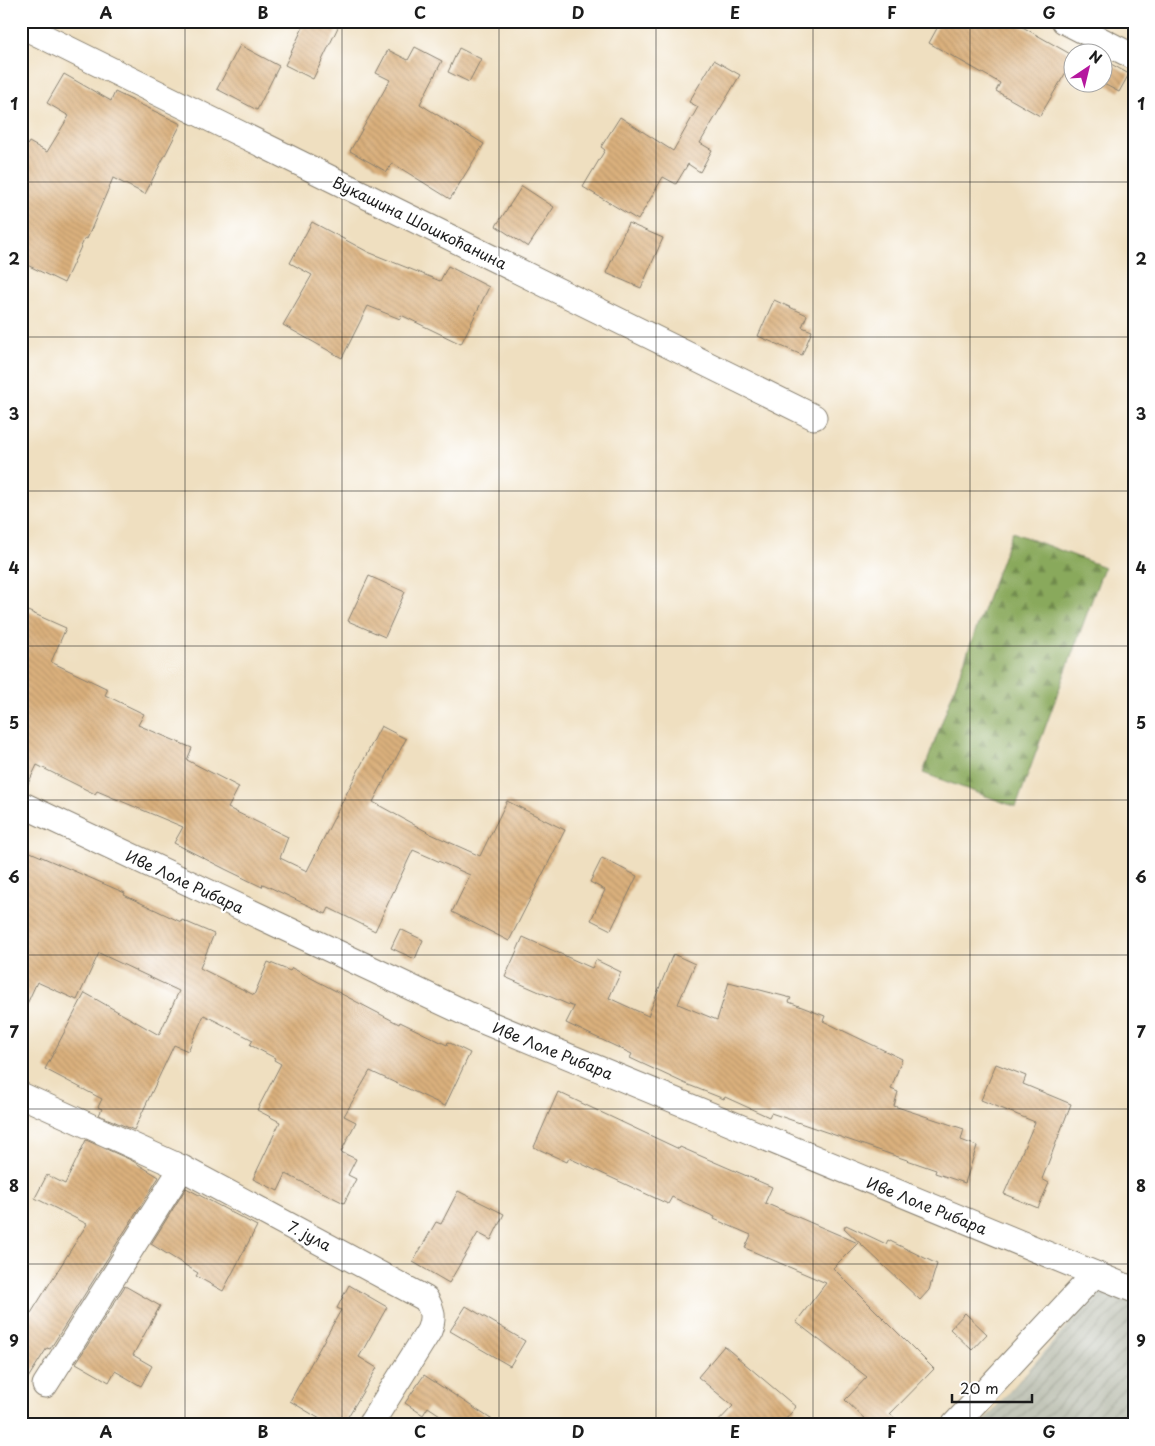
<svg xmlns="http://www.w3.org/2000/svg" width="1155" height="1446" font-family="'Playpen Sans',sans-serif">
<defs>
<pattern id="industrial-furrows" width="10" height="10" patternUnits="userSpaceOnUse" patternTransform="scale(1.25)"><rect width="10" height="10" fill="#c3c6b9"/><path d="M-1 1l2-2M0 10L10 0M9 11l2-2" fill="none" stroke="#a7aa9e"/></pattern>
<pattern id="forest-firs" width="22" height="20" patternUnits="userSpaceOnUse" patternTransform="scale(1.25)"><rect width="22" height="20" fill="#89a95c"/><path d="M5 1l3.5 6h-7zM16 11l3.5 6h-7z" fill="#6f894b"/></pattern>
<pattern id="building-back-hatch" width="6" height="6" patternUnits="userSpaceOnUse" patternTransform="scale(1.25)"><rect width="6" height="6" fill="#dab07d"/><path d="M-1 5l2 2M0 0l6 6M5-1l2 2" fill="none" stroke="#ba976b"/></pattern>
</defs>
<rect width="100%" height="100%" fill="#fff"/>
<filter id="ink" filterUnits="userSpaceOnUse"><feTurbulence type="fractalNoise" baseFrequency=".02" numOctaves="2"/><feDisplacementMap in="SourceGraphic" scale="10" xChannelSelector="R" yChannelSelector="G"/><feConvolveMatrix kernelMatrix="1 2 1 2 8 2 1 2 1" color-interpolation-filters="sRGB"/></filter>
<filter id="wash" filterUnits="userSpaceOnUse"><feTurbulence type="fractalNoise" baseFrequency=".0096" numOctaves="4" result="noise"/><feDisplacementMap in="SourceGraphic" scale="20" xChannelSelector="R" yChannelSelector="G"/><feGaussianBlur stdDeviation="1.12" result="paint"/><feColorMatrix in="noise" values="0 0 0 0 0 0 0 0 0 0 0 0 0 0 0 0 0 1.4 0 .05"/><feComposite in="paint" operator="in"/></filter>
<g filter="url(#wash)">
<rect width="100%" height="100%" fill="#efdfc0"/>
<!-- industrial -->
<path fill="url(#industrial-furrows)" d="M1103 1285 1134 1299V1425H980Z"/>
<!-- forest -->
<path fill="url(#forest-firs)" stroke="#52623c" d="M1012 532 1104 567 1016 807 923 773Z"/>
<g id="blocks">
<!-- building -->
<g fill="url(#building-back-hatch)">
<path d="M306 21H341L313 79 285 65Z"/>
<path d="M941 21H1012L1072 55V62L1040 116 996 91 1000 83 929 43Z"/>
<path d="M240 45 279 66 257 110 217 89Z"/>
<path d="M415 47 442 61 420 104 484 144 450 199 392 163 387 172 350 151 390 80 376 73 388 50 408 60Z"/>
<path d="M459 48 481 59 469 82 448 72Z"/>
<path d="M1102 59 1129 74 1119 92 1102 83Z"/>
<path d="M714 60 740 75 700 143 712 150 700 172 688 164 676 184 663 177 638 220 583 187 605 150 601 147 620 117 673 151 698 107 689 102Z"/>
<path d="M64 74 111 101 115 92 181 124 145 194 113 178 87 239 85 238 64 283 21 262V155L29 142 47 152 69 116 47 103Z"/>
<path d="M522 186 554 207 528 247 496 226Z"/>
<path d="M312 222 368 252 440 281 448 266 489 287 461 344 401 315 400 319 368 306 342 358 283 325 312 275 290 263Z"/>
<path d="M628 223 663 238 641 288 606 273Z"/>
<path d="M774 300 807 315 802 327 812 331 802 355 758 336Z"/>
<path d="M369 576 405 592 385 637 348 621Z"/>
<path d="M21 608 66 628 51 662 108 689 105 695 144 714 138 725 192 748 187 760 239 787 228 808 288 837 280 858 307 871 381 726 406 739 373 802 431 834 480 856 507 801 565 830 509 941 452 912 470 875 413 850 375 931 329 908 326 914 263 884 262 887 225 869 174 843 183 827 97 791 95 794 37 765 25 790H21Z"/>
<path d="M21 848 125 893 124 895 181 922 182 920 214 934 200 968 254 995 268 962 290 971 292 968 399 1024 400 1022 447 1045 448 1042 470 1053 445 1106 370 1071 344 1116 356 1122 341 1152 356 1159 348 1175 356 1179 344 1203 286 1174 278 1191 253 1179 280 1122 257 1110 281 1064 274 1060 275 1058 250 1045 253 1040 204 1015 188 1051 174 1045 134 1130 99 1115 102 1109 98 1107 102 1099 45 1069 85 993 159 1035 179 991 99 953 77 1000 37 982 21 1017Z"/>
<path d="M602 858 637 876 611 930 591 920 605 890 590 882Z"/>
<path d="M400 929 423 940 415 959 391 948Z"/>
<path d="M523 937 592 968 596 960 621 972 609 998 648 1016 673 954 695 964 678 1004 717 1020 729 982 791 998 789 1002 825 1016 823 1021 902 1059 891 1089 898 1092 894 1106 964 1129 961 1140 977 1146 965 1183 935 1173 936 1170 771 1113 769 1117 725 1097 724 1099 686 1084 630 1058 632 1054 566 1023 574 1007 505 977Z"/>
<path d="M996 1064 1026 1076 1023 1084 1071 1104 1042 1179 1049 1183 1038 1208 1004 1194 1035 1122 981 1100Z"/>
<path d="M558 1092 679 1149 680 1147 772 1187 765 1203 858 1243 833 1268 934 1369 890 1414 902 1425H871L845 1400 867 1377 796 1322 826 1283 745 1248 751 1235 714 1219 715 1217 672 1197 668 1204 569 1158 567 1162 534 1147Z"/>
<path d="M86 1140 131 1160 159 1177 50 1349 47 1348 21 1389V1329L87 1224 35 1198 47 1175 65 1184Z"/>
<path d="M186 1188 257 1226 223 1291 196 1276 198 1273 151 1244Z"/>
<path d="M458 1191 504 1214 491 1240 478 1233 449 1283 413 1262 436 1222 441 1224Z"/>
<path d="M846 1225 886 1244 888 1240 937 1264 929 1290 920 1300 844 1228Z"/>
<path d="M349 1285 387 1307 359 1357 377 1368 343 1425H330L290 1401 341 1310 337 1308Z"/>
<path d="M125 1286 160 1306 133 1355 152 1366 141 1386 115 1371 109 1382 76 1363Z"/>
<path d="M466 1306 525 1341 510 1366 450 1331Z"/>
<path d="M965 1313 987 1334 972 1350 950 1329Z"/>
<path d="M724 1346 796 1407 781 1425H715L733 1406 698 1377Z"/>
<path d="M424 1375 500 1425H455L428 1407 423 1415 405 1403Z"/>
</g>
</g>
</g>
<g filter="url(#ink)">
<use href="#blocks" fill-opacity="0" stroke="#867e6e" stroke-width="1"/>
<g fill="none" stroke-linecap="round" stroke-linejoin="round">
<!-- minor casing -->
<g stroke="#867e6e" stroke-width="27">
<g id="minor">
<path d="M1064 21 1134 57"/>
<path d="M26 28 814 417"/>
<path d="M21 804 478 1019 1134 1290"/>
<path d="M21 1095 182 1168 426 1299C433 1311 434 1318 429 1331L370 1425"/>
<path d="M45 1385 182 1168"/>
<path d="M954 1425 1095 1274"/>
</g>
</g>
<!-- minor -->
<use href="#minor" stroke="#fff" stroke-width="25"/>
</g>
</g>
<!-- grid -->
<path fill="none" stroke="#1c1c1c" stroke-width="1" stroke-opacity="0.55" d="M185 21V1425M342 21V1425M499 21V1425M656 21V1425M813 21V1425M970 21V1425M21 182H1134M21 337H1134M21 491H1134M21 646H1134M21 800H1134M21 955H1134M21 1109H1134M21 1264H1134"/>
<g text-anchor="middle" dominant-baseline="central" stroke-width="4.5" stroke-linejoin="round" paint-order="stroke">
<!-- street labels -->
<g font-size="15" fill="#1c1c1c" stroke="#fff">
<text transform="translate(420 222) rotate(26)">Вукашина Шошкоћанина</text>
<text transform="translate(185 881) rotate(25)">Иве Лоле Рибара</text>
<text transform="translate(553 1050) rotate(22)">Иве Лоле Рибара</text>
<text transform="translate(927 1205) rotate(22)">Иве Лоле Рибара</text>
<text transform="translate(310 1235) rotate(28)">7. јула</text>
</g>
</g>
<!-- margin -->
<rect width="1155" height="1446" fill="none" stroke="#fff" stroke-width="55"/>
<!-- north arrow -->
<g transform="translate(1088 68) rotate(35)"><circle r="24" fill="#ffffff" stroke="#a4a4a4"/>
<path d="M0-4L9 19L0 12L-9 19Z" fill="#b5179e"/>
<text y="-8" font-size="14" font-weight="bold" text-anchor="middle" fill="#1c1c1c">N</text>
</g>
<!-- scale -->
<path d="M952 1394v8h80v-8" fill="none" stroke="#1c1c1c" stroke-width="2.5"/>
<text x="960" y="1394" font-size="15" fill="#1c1c1c" stroke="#ffffff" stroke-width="4" paint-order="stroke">20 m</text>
<rect x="28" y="28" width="1100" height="1390" fill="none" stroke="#1c1c1c" stroke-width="2"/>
<g font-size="16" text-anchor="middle" font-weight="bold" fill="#1c1c1c">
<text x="106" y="19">A</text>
<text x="263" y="19">B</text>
<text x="420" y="19">C</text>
<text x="578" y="19">D</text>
<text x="735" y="19">E</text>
<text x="892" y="19">F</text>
<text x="1049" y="19">G</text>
<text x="14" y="110">1</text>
<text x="1141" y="110">1</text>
<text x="14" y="265">2</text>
<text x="1141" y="265">2</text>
<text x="14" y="420">3</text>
<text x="1141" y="420">3</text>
<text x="14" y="574">4</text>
<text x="1141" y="574">4</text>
<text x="14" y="729">5</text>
<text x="1141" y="729">5</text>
<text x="14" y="883">6</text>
<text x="1141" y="883">6</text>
<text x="14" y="1038">7</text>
<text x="1141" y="1038">7</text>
<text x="14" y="1192">8</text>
<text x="1141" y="1192">8</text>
<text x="14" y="1347">9</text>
<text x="1141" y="1347">9</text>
<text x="106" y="1438">A</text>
<text x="263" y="1438">B</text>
<text x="420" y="1438">C</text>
<text x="578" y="1438">D</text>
<text x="735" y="1438">E</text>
<text x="892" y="1438">F</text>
<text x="1049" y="1438">G</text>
</g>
</svg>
